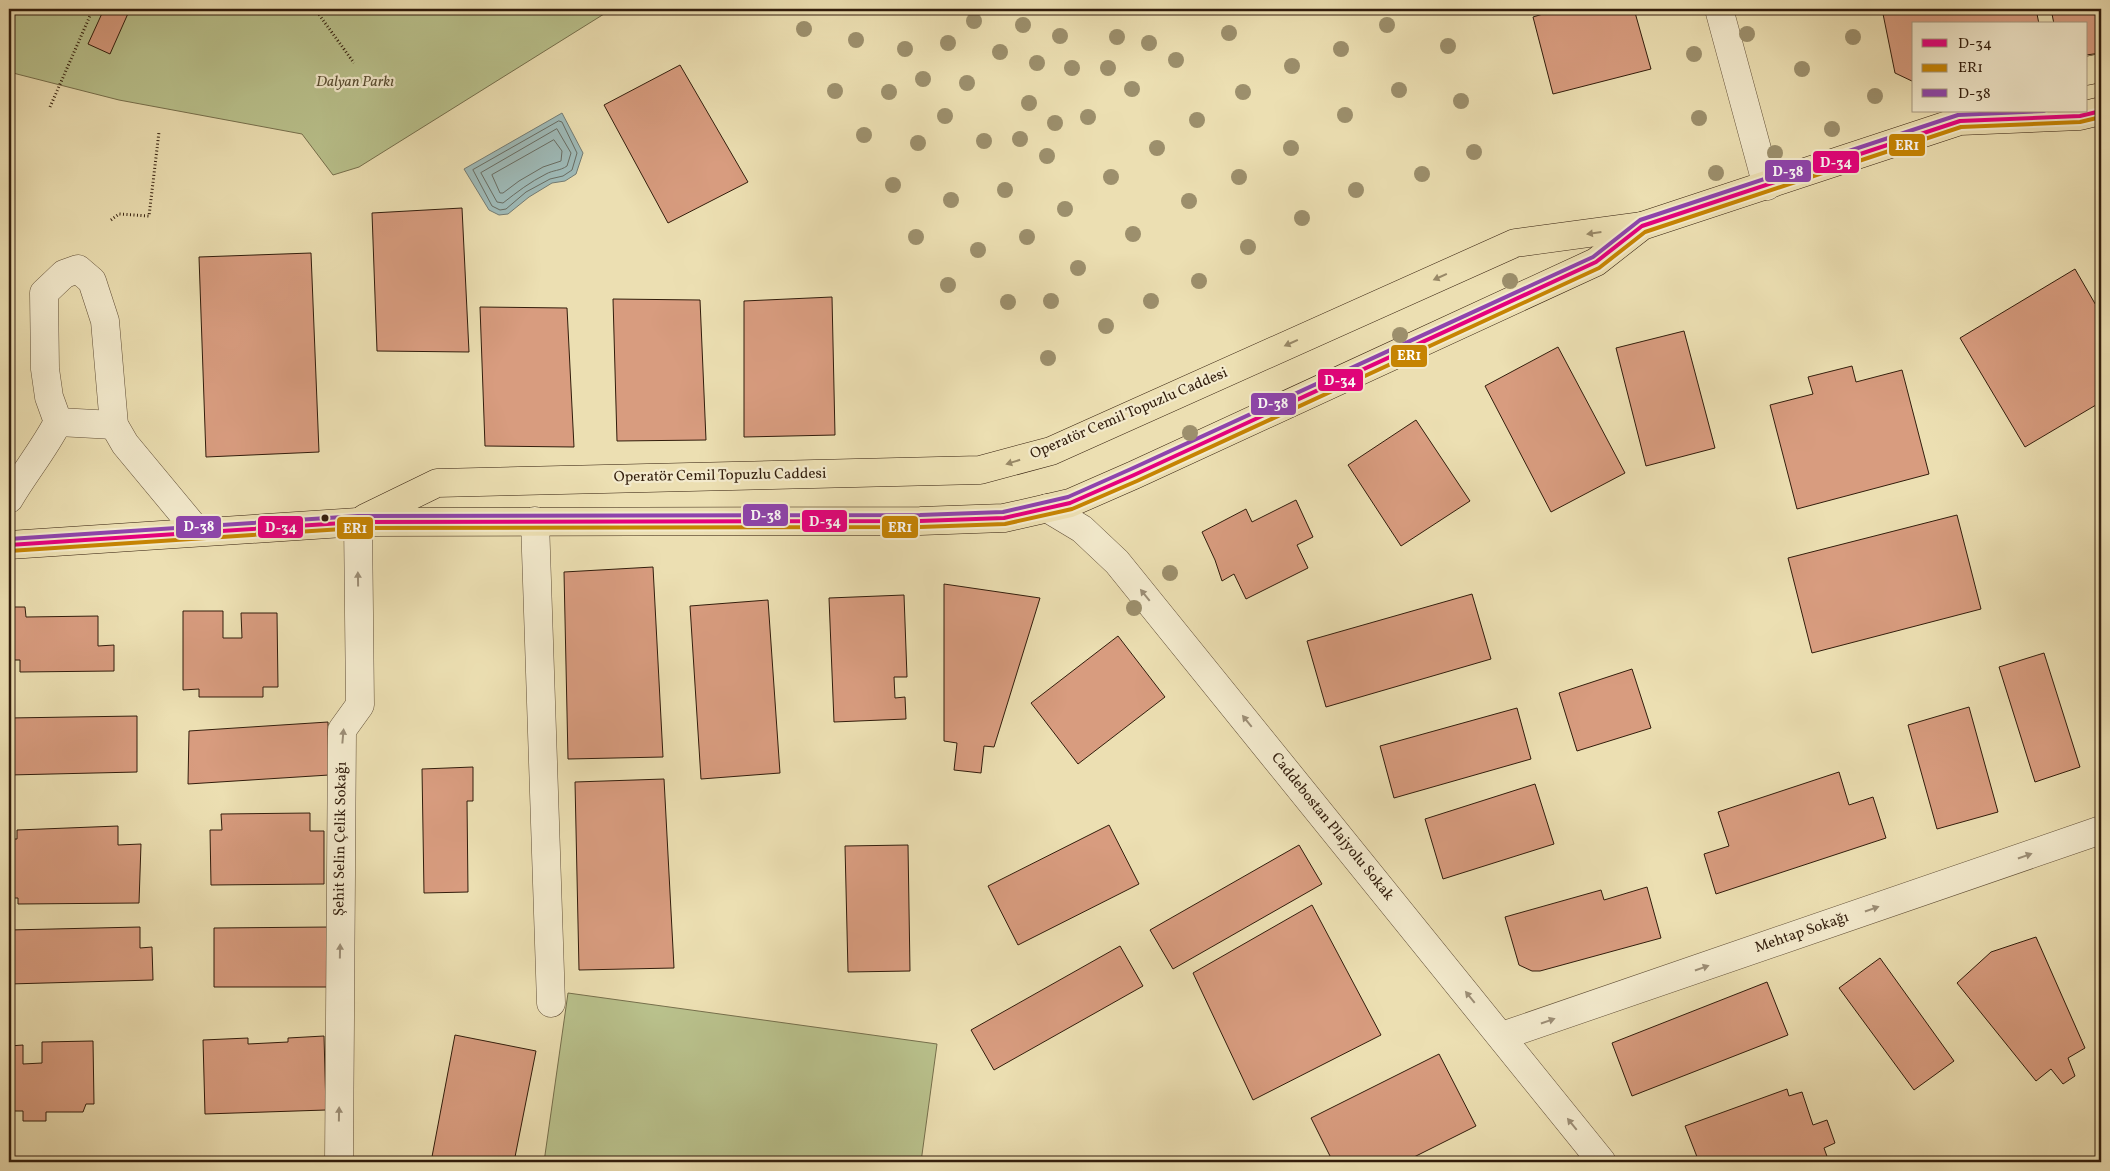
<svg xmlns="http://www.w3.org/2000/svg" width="2110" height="1171" font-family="Vollkorn,serif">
<rect width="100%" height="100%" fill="#ecdfb2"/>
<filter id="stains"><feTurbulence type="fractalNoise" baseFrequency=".004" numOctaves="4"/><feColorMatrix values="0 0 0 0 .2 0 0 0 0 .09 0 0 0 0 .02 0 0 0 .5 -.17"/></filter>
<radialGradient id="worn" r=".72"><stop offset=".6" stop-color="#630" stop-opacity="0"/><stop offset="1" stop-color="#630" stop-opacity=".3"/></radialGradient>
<!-- green -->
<g fill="#b9c18c" stroke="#766f4c">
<path d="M9 9H612L359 167 333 175 302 134 119 100 9 72Z"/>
<path d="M568 993 937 1044 921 1162H544Z"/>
</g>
<!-- water -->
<path fill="#9ebab8" stroke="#737b73" d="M562 113 583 153 576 174 565 181 552 183 529 197 508 214 499 215 489 210 464 169Z"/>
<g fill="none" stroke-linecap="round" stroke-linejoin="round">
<!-- shore -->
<g stroke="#686c62" stroke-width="1">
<path d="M559 121 562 122 577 153 572 170 563 176 550 179 526 192 506 209 500 210 492 206 473 170Z"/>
<path d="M557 129 571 153 567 166C560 171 553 170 546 174 530 182 517 192 503 203L497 202 481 173Z"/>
<path d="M554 140 562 151 561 161 543 167 519 181 503 193H500L492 175Z"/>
</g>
</g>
<!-- building -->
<g fill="#d89c7f" stroke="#321d0c">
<path d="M104 9H130L110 54 88 44Z"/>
<path d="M1559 9H1634L1651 69 1553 94 1533 17Z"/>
<path d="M1882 9H2036L2039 24H1914V82L1895 73Z"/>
<path d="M2051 9H2101V53L2086 55V24H2054Z"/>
<path d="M680 65 748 182 668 223 604 105Z"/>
<path d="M462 208 469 352 377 351 372 213Z"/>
<path d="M311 253 319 452 206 457 199 257Z"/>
<path d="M2075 269 2101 314V402L2025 447 1960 338Z"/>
<path d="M832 297 835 435 744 437V301Z"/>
<path d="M613 299 700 300 706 440 617 441Z"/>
<path d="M480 307 567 308 574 447 485 446Z"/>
<path d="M1684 331 1715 448 1646 466 1616 348Z"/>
<path d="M1558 347 1625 473 1551 512 1485 386Z"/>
<path d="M1852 366 1856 382 1902 370 1929 474 1797 509 1770 405 1813 394 1808 377Z"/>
<path d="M1416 420 1470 501 1401 546 1348 465Z"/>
<path d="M1296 500 1313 537 1297 545 1308 568 1246 599 1234 574 1222 581 1215 560 1202 532 1246 509 1252 522Z"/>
<path d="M1957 515 1981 609 1812 653 1788 558Z"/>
<path d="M653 567 663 757 568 759 564 572Z"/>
<path d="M944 584 1040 598 994 747 984 746 981 773 954 770 957 743 944 741Z"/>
<path d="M1472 594 1491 659 1326 707 1307 641Z"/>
<path d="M904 595 907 677H894L895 698 905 697 906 719 834 722 829 598Z"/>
<path d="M768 600 780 773 701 779 690 606Z"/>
<path d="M9 607H25L26 617 98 616V646L114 645V671L20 672V660H9Z"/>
<path d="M183 611H223V638H242L241 613H277L278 687H263V697H199V689L183 690Z"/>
<path d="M1118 636 1165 697 1078 764 1031 703Z"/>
<path d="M2044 653 2080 767 2035 782 1999 667Z"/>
<path d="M1632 669 1651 728 1577 751 1559 693Z"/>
<path d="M1969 707 1998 812 1937 829 1908 725Z"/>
<path d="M1517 708 1531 759 1394 798 1380 746Z"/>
<path d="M137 716V772L9 775V718Z"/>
<path d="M328 722 329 775 188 784 189 731Z"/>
<path d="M473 767V801H467L468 892 424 893 422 769Z"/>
<path d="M1839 772 1849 805 1873 797 1886 838 1716 894 1704 854 1729 846 1718 812Z"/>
<path d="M664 779 674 968 579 970 575 782Z"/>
<path d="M1535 784 1554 844 1443 879 1425 819Z"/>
<path d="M310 813V831H324V884L211 885 210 830H222L221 814Z"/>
<path d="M1109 825 1139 884 1018 945 988 886Z"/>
<path d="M118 826V845L141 844 139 903 18 904V898H11V839H17V830Z"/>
<path d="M908 845 910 971 848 972 845 846Z"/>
<path d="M1299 845 1322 884 1173 969 1150 930Z"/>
<path d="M2101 882V895L2096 884Z"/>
<path d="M1647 887 1661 938 1540 971H1532L1519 965 1505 917 1601 890 1604 900Z"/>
<path d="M1312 905 1381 1035 1253 1100 1193 973Z"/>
<path d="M140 927V948L152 947 153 980 9 984V930Z"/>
<path d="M331 927V987H214V928Z"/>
<path d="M2036 937 2085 1048 2068 1058 2075 1076 2063 1084 2051 1069 2036 1081 1957 983 1991 952Z"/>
<path d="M1120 946 1143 986 994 1070 971 1030Z"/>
<path d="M1880 958 1954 1061 1914 1090 1839 988Z"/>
<path d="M1767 982 1788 1035 1632 1096 1612 1043Z"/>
<path d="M455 1035 536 1051 514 1162H431Z"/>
<path d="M324 1036 326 1110 205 1114 203 1040 248 1038V1044L288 1042V1038Z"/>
<path d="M93 1041 94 1104H86L83 1112H46V1121H23V1111H9V1046L23 1045V1064L42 1063V1042Z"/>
<path d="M1439 1054 1476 1126 1404 1162H1333L1311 1118Z"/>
<path d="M1787 1089 1789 1096 1802 1092 1813 1125 1827 1120 1835 1143 1824 1148 1829 1162H1699L1685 1126Z"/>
</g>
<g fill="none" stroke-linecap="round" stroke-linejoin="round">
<!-- minor casing -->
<g stroke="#604e36" stroke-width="29">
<g id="minor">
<path d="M1719 9 1767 186"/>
<path d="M58 422 114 425"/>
<path d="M9 499C25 472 44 449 58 422L49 397 45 369 44 293 64 274 78 269 92 281 105 321 114 425 125 444 198 532"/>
<path d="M1047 508 1082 529 1117 562 1602 1162"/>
<path d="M535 521 551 1003"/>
<path d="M1502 1036 2101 830"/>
<path d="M339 1162 342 730 360 705 358 522"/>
</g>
</g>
<!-- major casing -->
<g stroke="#321d0c" stroke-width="29">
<g id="major">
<path d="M2086 71 2101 68"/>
<path d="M365 518 437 483 980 470 1051 451 1515 243 1641 226"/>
<path d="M9 545 358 522 920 521 1004 518 1070 503 1134 475 1596 262 1642 226 1960 121 2080 116 2101 111"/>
</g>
</g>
<!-- path -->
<g stroke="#321d0c" stroke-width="3" stroke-dasharray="1 2.5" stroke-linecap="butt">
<path d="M315 9 354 63"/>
<path d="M50 107 93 9"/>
<path d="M111 220 119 214 149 216 159 132"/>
</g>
<!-- minor -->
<use href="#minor" stroke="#f3eacd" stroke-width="28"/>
<!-- major -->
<use href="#major" stroke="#ecdfb2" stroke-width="28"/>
<!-- bus-1 casing -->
<g stroke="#f3eacd" stroke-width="8">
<path id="bus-1" d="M9 545 358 522 920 521 1004 518 1070 503 1134 475 1596 262 1642 226 1960 121 2080 116 2101 111"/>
</g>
<!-- bus-2 casing -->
<g stroke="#f3eacd" stroke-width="8">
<path id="bus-2" d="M9 551 358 528 920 527 1005 524 1072 509 1137 481 1599 268 1645 232 1961 127 2080 122 2101 117"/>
</g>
<!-- bus-3 casing -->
<g stroke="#f3eacd" stroke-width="8">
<path id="bus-3" d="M9 539 358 516 920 515 1003 512 1068 497 1131 469 1593 257 1640 220 1958 115 2044 111"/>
</g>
<!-- bus-1 -->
<use href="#bus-1" stroke="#e5007d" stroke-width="4"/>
<!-- bus-2 -->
<use href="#bus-2" stroke="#c68403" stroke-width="4"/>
<!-- bus-3 -->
<use href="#bus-3" stroke="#8e44ad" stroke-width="4"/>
</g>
<!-- trees -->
<g fill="#9c8f6c">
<circle cx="974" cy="21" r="8"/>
<circle cx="1023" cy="25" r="8"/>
<circle cx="1387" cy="25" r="8"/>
<circle cx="804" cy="29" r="8"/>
<circle cx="1229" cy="33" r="8"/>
<circle cx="1747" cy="34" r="8"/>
<circle cx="1060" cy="36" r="8"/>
<circle cx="1117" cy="37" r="8"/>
<circle cx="1853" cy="37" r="8"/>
<circle cx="856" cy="40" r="8"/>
<circle cx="948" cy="43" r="8"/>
<circle cx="1149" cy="43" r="8"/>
<circle cx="1448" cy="46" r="8"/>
<circle cx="905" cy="49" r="8"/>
<circle cx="1341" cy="49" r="8"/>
<circle cx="1000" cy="52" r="8"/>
<circle cx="1694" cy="54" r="8"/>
<circle cx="1176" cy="60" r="8"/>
<circle cx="1037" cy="63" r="8"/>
<circle cx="1292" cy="66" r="8"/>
<circle cx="1072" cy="68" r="8"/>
<circle cx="1108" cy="68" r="8"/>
<circle cx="1802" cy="69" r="8"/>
<circle cx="923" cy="79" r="8"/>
<circle cx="967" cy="83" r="8"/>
<circle cx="1132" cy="89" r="8"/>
<circle cx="1399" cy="90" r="8"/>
<circle cx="835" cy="91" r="8"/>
<circle cx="889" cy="92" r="8"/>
<circle cx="1243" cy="92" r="8"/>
<circle cx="1875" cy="96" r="8"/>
<circle cx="1461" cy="101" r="8"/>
<circle cx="1029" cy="103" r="8"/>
<circle cx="1345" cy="115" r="8"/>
<circle cx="945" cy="116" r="8"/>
<circle cx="1088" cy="117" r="8"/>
<circle cx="1699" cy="118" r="8"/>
<circle cx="1197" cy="120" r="8"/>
<circle cx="1055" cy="123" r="8"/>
<circle cx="1832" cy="129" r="8"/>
<circle cx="864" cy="135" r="8"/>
<circle cx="1020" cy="139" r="8"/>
<circle cx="984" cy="141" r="8"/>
<circle cx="918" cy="143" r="8"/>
<circle cx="1157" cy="148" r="8"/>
<circle cx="1291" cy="148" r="8"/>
<circle cx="1474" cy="152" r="8"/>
<circle cx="1775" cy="153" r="8"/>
<circle cx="1047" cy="156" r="8"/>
<circle cx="1716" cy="173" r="8"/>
<circle cx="1422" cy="174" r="8"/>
<circle cx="1111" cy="177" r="8"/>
<circle cx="1239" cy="177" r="8"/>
<circle cx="893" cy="185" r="8"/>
<circle cx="1005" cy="190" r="8"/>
<circle cx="1356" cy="190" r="8"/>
<circle cx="951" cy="200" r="8"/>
<circle cx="1189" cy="201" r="8"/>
<circle cx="1065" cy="209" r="8"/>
<circle cx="1302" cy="218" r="8"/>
<circle cx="1133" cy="234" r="8"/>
<circle cx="916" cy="237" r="8"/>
<circle cx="1027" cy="237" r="8"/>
<circle cx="1248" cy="247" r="8"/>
<circle cx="978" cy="250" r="8"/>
<circle cx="1078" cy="268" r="8"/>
<circle cx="1199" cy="281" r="8"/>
<circle cx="1510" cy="281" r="8"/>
<circle cx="948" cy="285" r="8"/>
<circle cx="1051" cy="301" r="8"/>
<circle cx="1151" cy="301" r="8"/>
<circle cx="1008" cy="302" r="8"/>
<circle cx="1106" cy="326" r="8"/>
<circle cx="1400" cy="335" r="8"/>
<circle cx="1048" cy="358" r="8"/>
<circle cx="1190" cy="433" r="8"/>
<circle cx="1170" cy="573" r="8"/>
<circle cx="1134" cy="608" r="8"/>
</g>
<!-- one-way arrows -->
<defs><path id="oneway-solid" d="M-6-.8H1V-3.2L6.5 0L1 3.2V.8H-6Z" transform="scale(1.25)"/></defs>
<g fill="#988867">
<use href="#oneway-solid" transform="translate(1594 233) rotate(172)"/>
<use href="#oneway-solid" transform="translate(1440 277) rotate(156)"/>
<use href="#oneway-solid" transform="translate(1291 343) rotate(156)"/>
<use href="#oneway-solid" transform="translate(1013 462) rotate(163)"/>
</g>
<g fill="#9c8e76">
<use href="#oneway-solid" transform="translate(358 579) rotate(-91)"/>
<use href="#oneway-solid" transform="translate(1145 595) rotate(-129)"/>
<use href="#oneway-solid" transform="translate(1247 721) rotate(-129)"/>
<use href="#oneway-solid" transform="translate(343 736) rotate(-85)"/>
<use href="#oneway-solid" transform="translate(2025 856) rotate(-19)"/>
<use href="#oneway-solid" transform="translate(1872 909) rotate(-19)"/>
<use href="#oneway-solid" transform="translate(340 951) rotate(-89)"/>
<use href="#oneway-solid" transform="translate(1702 968) rotate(-19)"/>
<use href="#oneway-solid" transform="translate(1470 997) rotate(-129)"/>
<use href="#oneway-solid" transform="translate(1548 1021) rotate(-19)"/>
<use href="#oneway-solid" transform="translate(339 1114) rotate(-89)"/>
<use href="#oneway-solid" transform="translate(1572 1124) rotate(-129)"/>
</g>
<!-- markers -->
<circle fill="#321d0c" stroke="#f3eacd" stroke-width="2" cx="325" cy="518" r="4.5"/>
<g text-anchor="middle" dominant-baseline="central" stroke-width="4.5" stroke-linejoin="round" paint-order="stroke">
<!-- park labels -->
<g font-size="15" font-style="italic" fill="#5a4e32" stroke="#f3eacd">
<text x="355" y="82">Dalyan Parkı</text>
</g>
<!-- street labels -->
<g font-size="15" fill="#321d0c" stroke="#f3eacd">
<text transform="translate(1129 414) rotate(-23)">Operatör Cemil Topuzlu Caddesi</text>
<text transform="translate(720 476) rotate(-1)">Operatör Cemil Topuzlu Caddesi</text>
<text transform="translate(1332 827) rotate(51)">Caddebostan Plajyolu Sokak</text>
<text transform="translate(341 839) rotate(-89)">Şehit Selin Çelik Sokağı</text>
<text transform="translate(1802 933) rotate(-19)">Mehtap Sokağı</text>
</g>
</g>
<g stroke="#f3eacd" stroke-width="2">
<rect x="1888" y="133" width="38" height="24" rx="5" fill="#c68403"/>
<rect x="1812" y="150" width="48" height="24" rx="5" fill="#e5007d"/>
<rect x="1764" y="159" width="48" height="24" rx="5" fill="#8e44ad"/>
<rect x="1390" y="344" width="38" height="24" rx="5" fill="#c68403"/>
<rect x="1317" y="368" width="47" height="24" rx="5" fill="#e5007d"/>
<rect x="1250" y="392" width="47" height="24" rx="5" fill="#8e44ad"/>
<rect x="742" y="503" width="47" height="24" rx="5" fill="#8e44ad"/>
<rect x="801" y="509" width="47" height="24" rx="5" fill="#e5007d"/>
<rect x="175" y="515" width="47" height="24" rx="5" fill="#8e44ad"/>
<rect x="881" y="515" width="38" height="24" rx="5" fill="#c68403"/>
<rect x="257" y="515" width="47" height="24" rx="5" fill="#e5007d"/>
<rect x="336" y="516" width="38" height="24" rx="5" fill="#c68403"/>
</g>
<g font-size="14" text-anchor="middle" font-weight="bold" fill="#fff">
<text x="1907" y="150">ER1</text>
<text x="1836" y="167">D-34</text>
<text x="1788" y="176">D-38</text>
<text x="1409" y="360">ER1</text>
<text x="1340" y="385">D-34</text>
<text x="1273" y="408">D-38</text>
<text x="766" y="520">D-38</text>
<text x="825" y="526">D-34</text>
<text x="199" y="531">D-38</text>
<text x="900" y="532">ER1</text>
<text x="281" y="532">D-34</text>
<text x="355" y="533">ER1</text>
</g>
<!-- margin -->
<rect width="2110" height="1171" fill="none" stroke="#ecdfb2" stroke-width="30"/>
<rect x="10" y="10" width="2090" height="1151" fill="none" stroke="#321d0c" stroke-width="2.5"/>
<rect x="15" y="15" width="2080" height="1141" fill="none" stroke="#321d0c"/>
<!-- legend -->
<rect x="1912" y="22" width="175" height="90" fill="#f3eacd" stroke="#a69880"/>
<rect x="1922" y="39" width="25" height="8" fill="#e5007d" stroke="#a69880"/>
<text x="1958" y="48" font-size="15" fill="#321d0c">D-34</text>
<rect x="1922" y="64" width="25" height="8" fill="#c68403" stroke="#a69880"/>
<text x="1958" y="72" font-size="15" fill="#321d0c">ER1</text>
<rect x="1922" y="89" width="25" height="8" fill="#8e44ad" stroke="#a69880"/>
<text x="1958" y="98" font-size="15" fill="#321d0c">D-38</text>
<rect width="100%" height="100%" filter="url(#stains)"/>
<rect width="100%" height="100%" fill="url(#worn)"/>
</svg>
